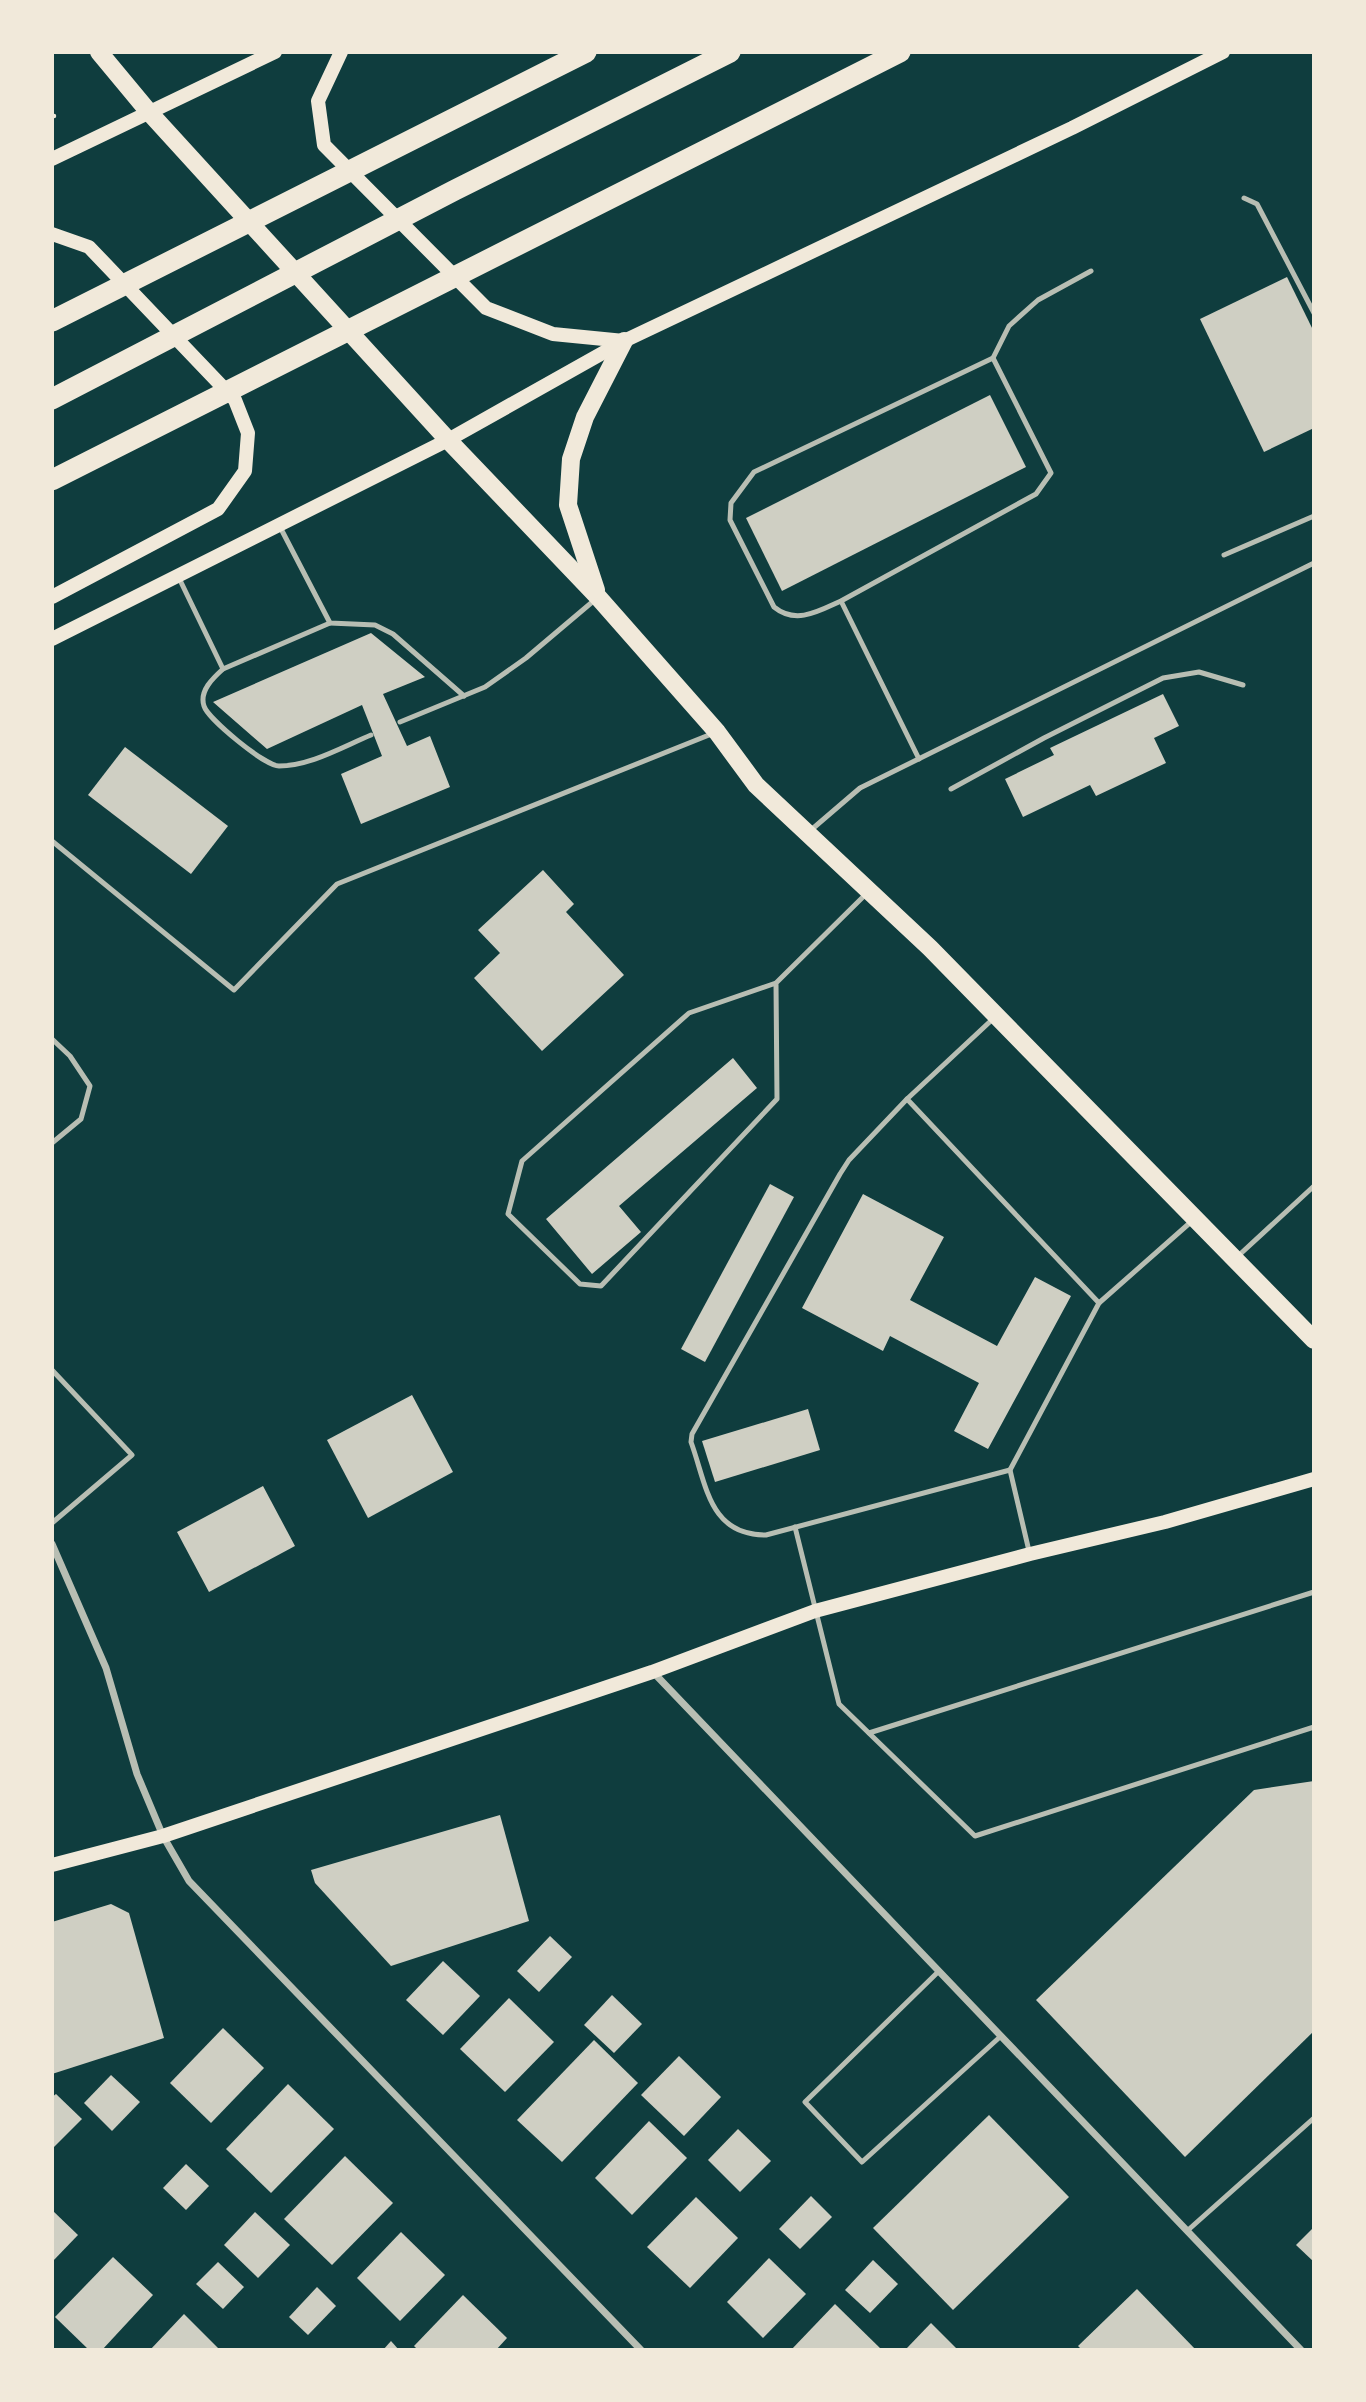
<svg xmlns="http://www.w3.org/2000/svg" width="1366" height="2402" font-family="'Sofia Sans Condensed',sans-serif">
<rect width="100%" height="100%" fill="#0f3d3e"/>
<!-- building -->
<g fill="#cfcfc3">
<path d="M1287 277 1314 332V428L1264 452 1200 319Z"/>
<path d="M990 395 1026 467 782 591 746 518Z"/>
<path d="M371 633 425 677 383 694 407 746 430 736 450 787 361 824 341 774 382 756 362 705 267 749 213 702Z"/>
<path d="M1163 694 1179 726 1154 738 1166 763 1096 796 1090 785 1023 817 1005 779 1054 755 1050 748Z"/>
<path d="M125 747 228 826 191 874 88 795Z"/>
<path d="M543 870 574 904 566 912 624 975 542 1051 474 978 500 953 478 930Z"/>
<path d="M733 1058 757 1088 619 1206 641 1232 592 1274 546 1219Z"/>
<path d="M770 1184 794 1197 705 1362 681 1349Z"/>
<path d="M863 1194 944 1237 910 1300 997 1346 1035 1277 1071 1296 988 1449 954 1431 979 1383 890 1336 883 1351 802 1308Z"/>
<path d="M412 1395 453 1472 368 1518 327 1440Z"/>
<path d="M808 1409 820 1450 715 1482 702 1441Z"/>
<path d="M263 1486 295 1546 209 1592 177 1532Z"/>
<path d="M1314 1781V2031L1185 2157 1036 2000 1254 1790Z"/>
<path d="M500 1815 529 1921 391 1966 315 1883 311 1870Z"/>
<path d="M111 1904 129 1913 164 2038 52 2074V1922Z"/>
<path d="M550 1936 572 1957 539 1992 517 1971Z"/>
<path d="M443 1961 480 1996 443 2035 406 2000Z"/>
<path d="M612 1995 642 2024 614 2053 584 2025Z"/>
<path d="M509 1998 554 2042 505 2092 460 2049Z"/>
<path d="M223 2028 264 2068 211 2123 170 2083Z"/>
<path d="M594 2040 638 2083 562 2162 517 2120Z"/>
<path d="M679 2056 721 2097 684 2136 641 2095Z"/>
<path d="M111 2075 140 2102 112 2131 84 2103Z"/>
<path d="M288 2084 334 2129 271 2193 226 2149Z"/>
<path d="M56 2094 82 2119 52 2149V2097Z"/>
<path d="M989 2115 1069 2197 953 2310 873 2228Z"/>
<path d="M649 2121 687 2158 632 2215 595 2178Z"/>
<path d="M738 2129 771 2161 740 2192 708 2160Z"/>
<path d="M345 2156 393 2203 332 2265 284 2219Z"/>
<path d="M186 2164 209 2186 186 2210 163 2188Z"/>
<path d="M811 2196 832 2217 800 2249 779 2229Z"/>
<path d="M696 2197 738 2238 690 2288 647 2247Z"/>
<path d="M52 2210 78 2235 52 2262Z"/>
<path d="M255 2212 290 2245 258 2278 224 2245Z"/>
<path d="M1314 2227V2262L1296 2245Z"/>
<path d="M401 2232 445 2275 400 2321 357 2278Z"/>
<path d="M113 2257 153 2295 102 2350H89L55 2317Z"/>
<path d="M769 2258 806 2294 763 2338 727 2302Z"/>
<path d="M873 2260 898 2284 870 2313 845 2290Z"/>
<path d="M218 2262 244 2287 223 2309 196 2284Z"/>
<path d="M317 2287 336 2306 308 2335 289 2317Z"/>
<path d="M1137 2289 1196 2350H1082L1078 2346Z"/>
<path d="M463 2295 507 2338 496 2350H418L414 2346Z"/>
<path d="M835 2304 882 2350H791Z"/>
<path d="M184 2314 220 2350H150Z"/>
<path d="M931 2323 958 2350 907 2348Z"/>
<path d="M391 2341 399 2350H383Z"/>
</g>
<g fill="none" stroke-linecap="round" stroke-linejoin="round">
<!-- path -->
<path stroke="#f1e9da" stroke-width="4.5" d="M52 116H54"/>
<!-- service -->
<g stroke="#b8beb3" stroke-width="5">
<path d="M1244 198 1257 204 1314 313"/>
<path d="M993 358 1009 326 1038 300 1091 271"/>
<path d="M279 525 330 623 375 625 393 634 464 696"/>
<path d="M1224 555 1314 516"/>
<path d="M178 576 223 669C213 678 199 691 204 706 208 719 265 766 279 766 310 766 342 747 371 735"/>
<path d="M841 601 1036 494 1051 473 993 358 754 472 731 503 730 520 774 607C796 625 819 611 841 601L919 759"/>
<path d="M223 669 330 623"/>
<path d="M400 722 485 687 526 658 597 598"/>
<path d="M951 789 1044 738 1163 678 1199 672 1243 685"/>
<path d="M811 830 860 788 1314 563"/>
<path d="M52 841 234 990 337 884 714 733"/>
<path d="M776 983 689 1013 522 1161 508 1214 580 1284 601 1286 777 1099 776 983 867 893"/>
<path d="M995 1017 907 1099 1099 1303"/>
<path d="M52 1039 70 1056 90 1086 81 1119 52 1143"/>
<path d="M907 1099 849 1160 840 1174 692 1434 691 1442C707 1486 709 1535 766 1535L1010 1470"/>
<path d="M1237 1257 1314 1186"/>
<path d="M52 1370 132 1455 52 1523"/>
<path d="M795 1527 839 1704 975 1836 1314 1727"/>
<path d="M1029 1551 1010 1470 1099 1303 1192 1221"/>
<path d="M869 1733 1314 1592"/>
<path d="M939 1971 805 2102 862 2162 1001 2036"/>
<path d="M1187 2231 1314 2118"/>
</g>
<!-- minor -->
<g stroke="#b8beb3" stroke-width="7">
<path d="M52 1544 106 1668 137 1774 163 1836 189 1881 641 2350"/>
<path d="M653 1672 1301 2350"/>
</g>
<!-- secondary -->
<g stroke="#f1e9da" stroke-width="14">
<path d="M341 52 318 101 324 145 486 308 553 334 624 341"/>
<path d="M52 159 275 52"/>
<path d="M52 234 89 247 235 400 248 433 245 471 218 509 52 597"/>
<path d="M52 639 448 440 624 341 1072 128 1223 52"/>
<path d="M52 1865 163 1836 652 1672 815 1611 1030 1554 1165 1522 1314 1479"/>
</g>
<!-- primary -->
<g stroke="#f1e9da" stroke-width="18">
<path d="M99 52 148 111 448 440 598 597 717 732 756 785 930 948 1314 1340"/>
<path d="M596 590 568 505 571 459 585 417 624 341"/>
</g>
<!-- motorway -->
<g stroke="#f1e9da" stroke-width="21">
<path d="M52 321 586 52"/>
<path d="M52 399 455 190 730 52"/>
<path d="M52 480 900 52"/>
</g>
</g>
<!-- border -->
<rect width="1366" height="2402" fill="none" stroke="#f1e9da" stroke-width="108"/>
</svg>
